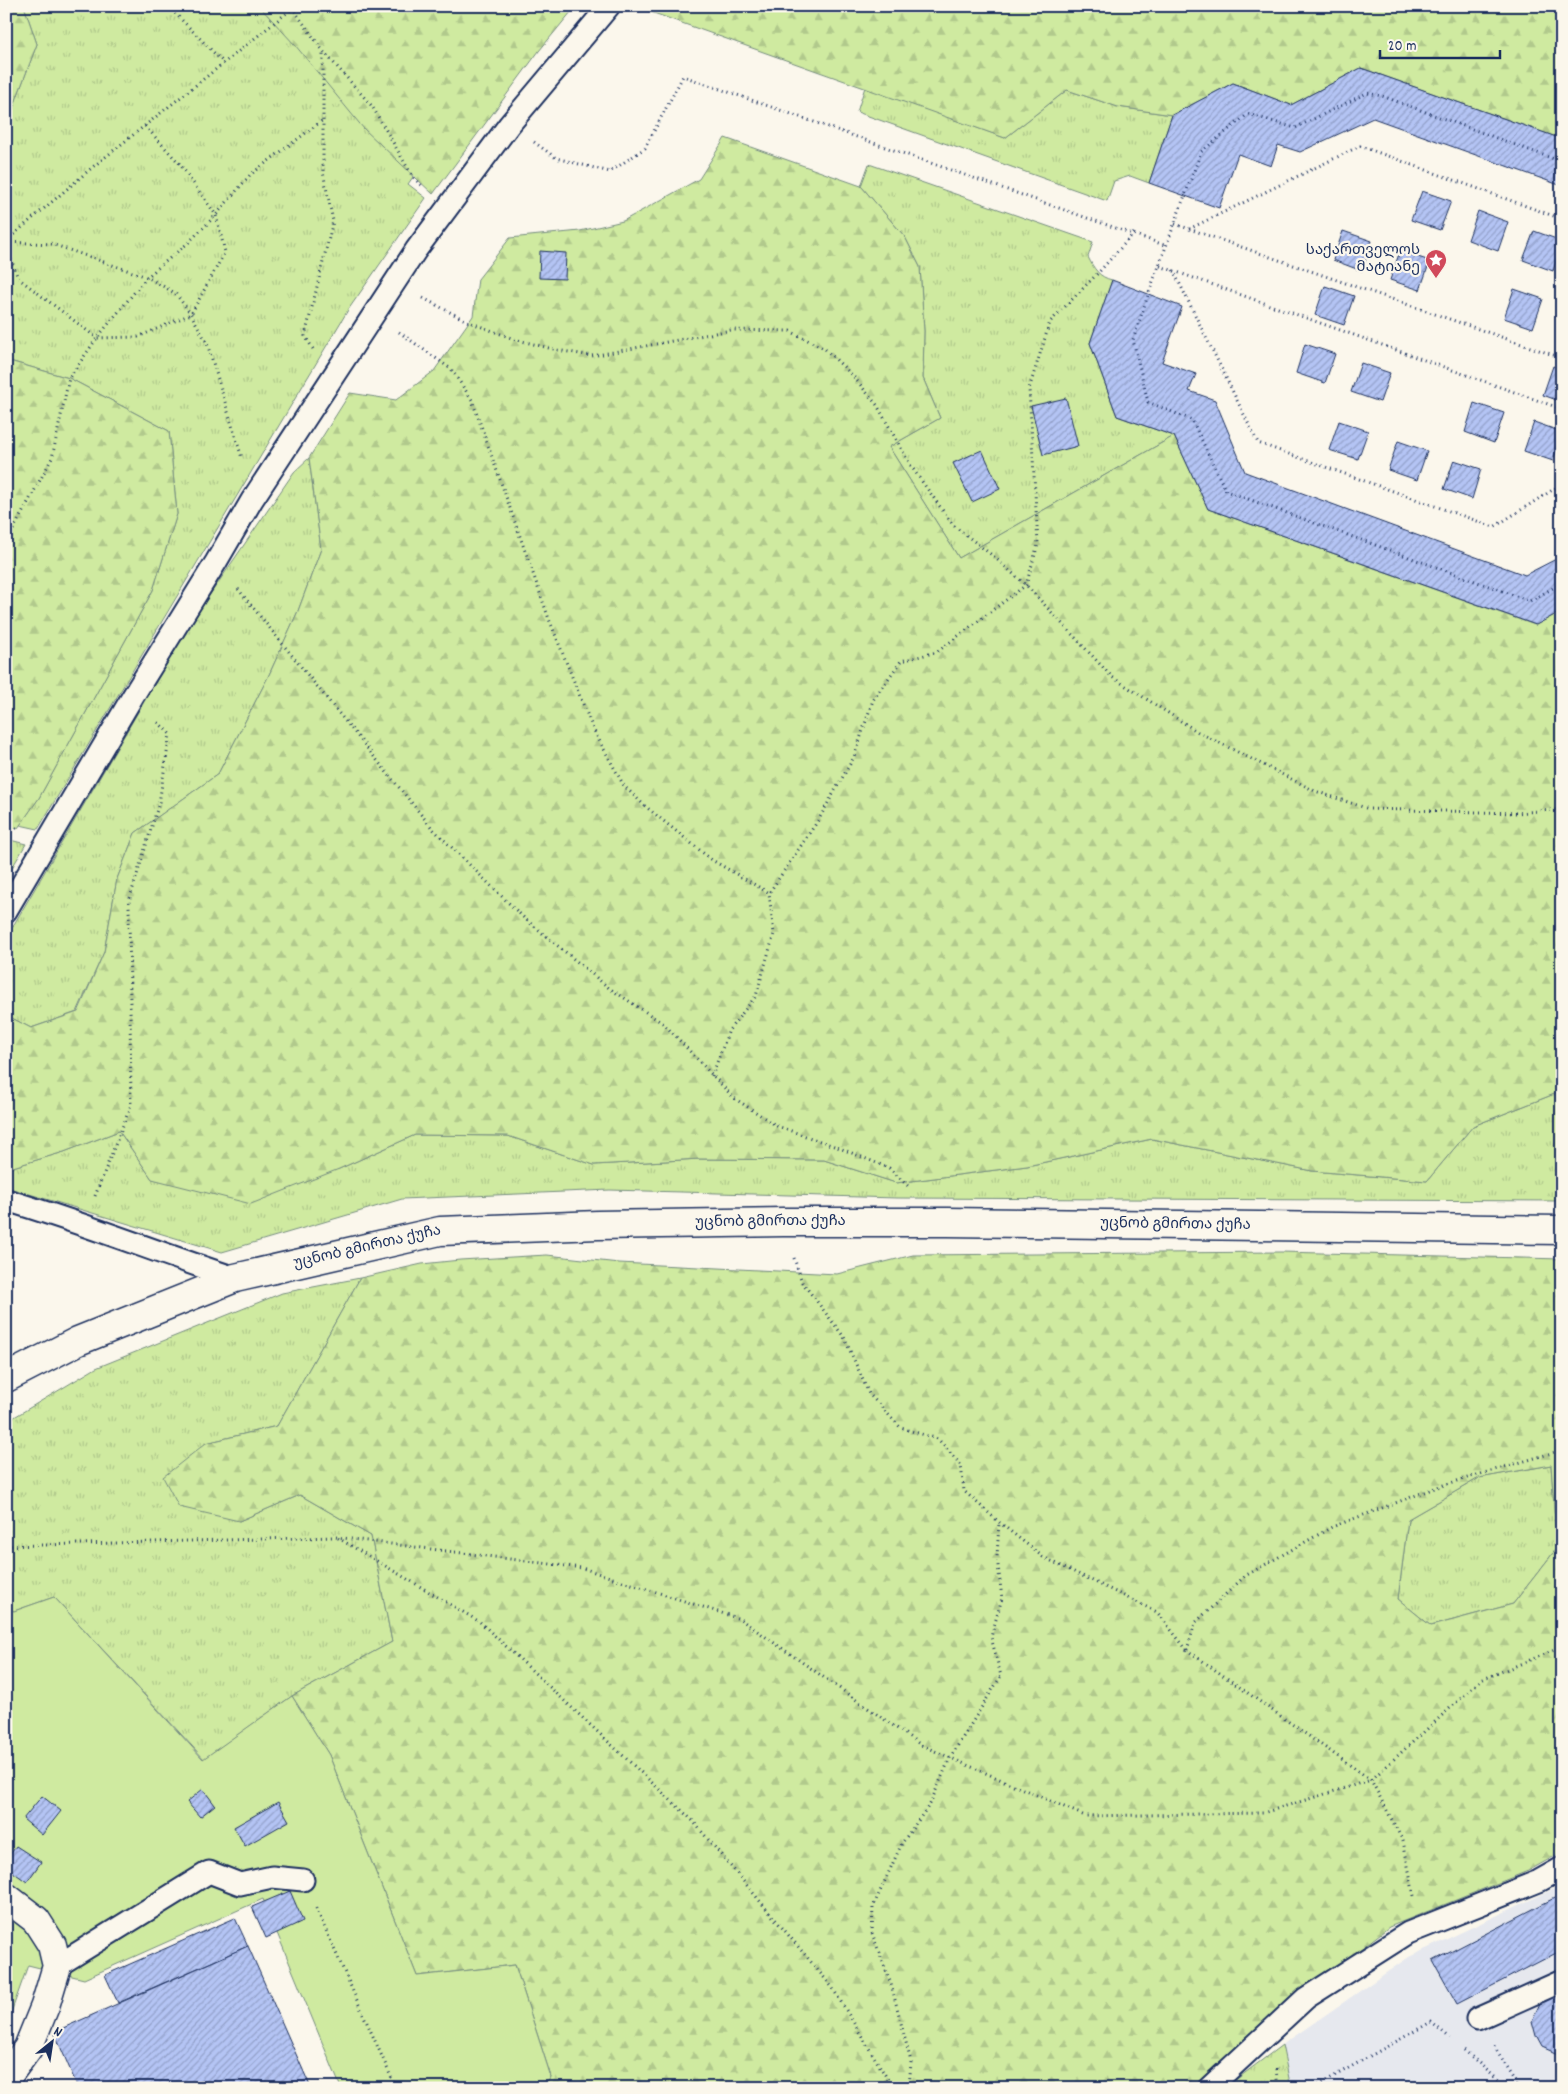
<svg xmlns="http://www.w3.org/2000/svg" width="1568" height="2094" font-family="Dekko,'Noto Sans Georgian',sans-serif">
<defs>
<pattern id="grass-tufts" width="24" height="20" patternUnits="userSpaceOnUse" patternTransform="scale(1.25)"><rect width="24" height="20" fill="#cfeaa0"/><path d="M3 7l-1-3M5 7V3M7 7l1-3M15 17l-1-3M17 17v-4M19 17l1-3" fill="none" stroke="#b1c98c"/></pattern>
<pattern id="forest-firs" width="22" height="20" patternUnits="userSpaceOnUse" patternTransform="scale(1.25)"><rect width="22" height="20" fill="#cfeaa0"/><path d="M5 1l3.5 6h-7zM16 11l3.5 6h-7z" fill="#b1c98c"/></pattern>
<pattern id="building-hatch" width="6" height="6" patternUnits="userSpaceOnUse" patternTransform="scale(1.25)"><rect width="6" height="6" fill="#b4c4f4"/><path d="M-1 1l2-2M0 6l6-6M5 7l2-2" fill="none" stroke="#92a0c9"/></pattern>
</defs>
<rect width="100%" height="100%" fill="#fbf7ec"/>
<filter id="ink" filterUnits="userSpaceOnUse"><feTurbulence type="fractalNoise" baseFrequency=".02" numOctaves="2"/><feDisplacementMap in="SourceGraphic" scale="10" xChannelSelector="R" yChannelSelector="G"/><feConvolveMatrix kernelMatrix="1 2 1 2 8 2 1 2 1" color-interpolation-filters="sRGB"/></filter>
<g filter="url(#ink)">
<!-- built -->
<path fill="#e6e8ee" d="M1562 1885V2083L1551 2088H1291L1282 2045 1409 1957Z"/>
<!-- grass -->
<g fill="url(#grass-tufts)" stroke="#758c7f">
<path d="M24 6H291L372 106 413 177 408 184 426 198 348 310 38 829 20 825 39 798 153 590 177 514 169 431 69 378 6 360V127L37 44Z"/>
<path d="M865 87 1005 138 1067 90 1118 107 1172 115 1149 183 1130 176 1114 181 1107 201 857 112Z"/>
<path d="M869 164 1093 242 1088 257C1094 269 1099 277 1112 280L1090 343 1117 416 1174 436 959 558 889 447 940 418 923 378 924 331 920 267 905 237 861 186Z"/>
<path d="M309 458 321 549 298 611 268 677 218 774 135 833 117 879 104 952 77 1012 31 1028 6 1015V938L187 628 294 472Z"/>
<path d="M6 839 26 844 6 878Z"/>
<path d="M1562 1091V1201L897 1198 610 1190 402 1199 222 1252 6 1187V1169L64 1152 119 1131 152 1179 339 1169 415 1135 508 1136 594 1165 700 1159 824 1160 896 1183 1027 1166 1152 1139 1312 1171 1427 1181 1473 1126Z"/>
<path d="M360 1278 277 1426 206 1443 239 1521 300 1495 371 1536 392 1642 292 1696 204 1759 54 1597 14 1611 6 1609V1422L96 1368 282 1293Z"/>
<path d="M1551 1465 1557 1548 1513 1604 1431 1626 1398 1599 1408 1519 1479 1478Z"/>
<path d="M1282 2045 1291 2088H1225Z"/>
</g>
<!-- forest -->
<g fill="url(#forest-firs)" stroke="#758c7f" fill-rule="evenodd">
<path d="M6 6H24L37 44 6 127Z"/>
<path d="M259 6H576L539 51 433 194 364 129 295 45Z"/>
<path d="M634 6H1562V139L1361 68 1291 105 1233 83 1172 115 1118 107 1067 90 1005 138Z"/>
<path d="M725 138 861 186 905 237 920 267 924 331 923 378 940 418 889 447 959 558 1174 436 1208 509 1535 625 1562 611V1091L1473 1126 1427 1181 1312 1171 1152 1139 1027 1166 896 1183 824 1160 700 1159 594 1165 508 1136 415 1135 339 1169 251 1204 152 1179 119 1131 64 1152 6 1169V1015L31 1028 78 1012 104 952 117 879 135 833 218 774 268 677 298 611 321 549 309 458 350 393 396 400 434 371 473 316 478 279 510 238 580 231 623 221 699 179Z"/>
<path d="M6 360 69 378 169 431 177 514 153 590 39 798 18 828H6Z"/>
<path d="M1281 1252 1562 1259V1852L1528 1871 1389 1927 1284 2008 1195 2088H543L551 2077 515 1965 417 1976 329 1755 292 1696 392 1642 371 1536 300 1495 239 1521 179 1507 163 1477 206 1443 277 1426 360 1278 422 1264 460 1260 547 1255 619 1263 837 1274 913 1255ZM1551 1465 1557 1548 1513 1604 1431 1626 1398 1599 1408 1519 1479 1478Z"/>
</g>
<!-- green -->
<path fill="#cfeaa0" stroke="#758c7f" d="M54 1597 203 1759 292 1696 329 1755 417 1976 515 1965 551 2077 543 2088H341L263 1899 84 1979 28 1965 6 2027V1609L14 1611Z"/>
<!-- building -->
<g fill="url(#building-hatch)" stroke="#1b2f5e">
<path d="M1361 68 1562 139V186L1373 118 1300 152 1278 145 1271 166 1238 154 1219 208 1149 183 1172 115 1233 83 1291 105Z"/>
<path d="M1422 191 1451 201 1440 230 1411 220Z"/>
<path d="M1478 211 1508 222 1498 251 1468 240Z"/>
<path d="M1343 231 1372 241 1362 271 1333 260Z"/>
<path d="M1534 231 1562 241 1553 271 1523 260Z"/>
<path d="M540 251 566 253 565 279 539 278Z"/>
<path d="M1400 251 1430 261 1420 290 1390 280Z"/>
<path d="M1112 280 1182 307 1162 362 1196 374 1189 391 1215 400 1245 472 1525 575 1562 556V611L1536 625 1208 509 1174 436 1117 416 1090 343Z"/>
<path d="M1325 286 1354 296 1344 325 1315 315Z"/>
<path d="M1514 289 1543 299 1533 328 1504 318Z"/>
<path d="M1305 344 1335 354 1325 383 1296 373Z"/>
<path d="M1361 363 1390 373 1380 402 1351 392Z"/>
<path d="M1553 366 1562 369V402L1543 395Z"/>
<path d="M1066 398 1078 446 1043 455 1031 406Z"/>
<path d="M1474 403 1504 413 1494 443 1465 432Z"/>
<path d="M1339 421 1368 431 1358 459 1329 450Z"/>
<path d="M1534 422 1562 432 1553 461 1524 451Z"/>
<path d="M1398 441 1427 451 1417 480 1388 470Z"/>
<path d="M982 450 1000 489 972 502 953 463Z"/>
<path d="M1454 460 1481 469 1472 499 1444 489Z"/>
<path d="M203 1789 215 1805 200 1817 187 1802Z"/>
<path d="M42 1796 61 1811 42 1835 23 1819Z"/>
<path d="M278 1802 289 1821 245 1846 234 1827Z"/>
<path d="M16 1846 41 1862 27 1882 6 1867V1861Z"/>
<path d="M290 1891 303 1921 266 1938 252 1907Z"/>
<path d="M1562 1894V1950L1457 2004 1433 1961Z"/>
<path d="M235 1918 248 1946 118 2003 105 1975Z"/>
<path d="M248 1946 311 2088H78L54 2032Z"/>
<path d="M1562 1986V2056L1542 2047 1536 2036 1532 2021 1541 2001Z"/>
</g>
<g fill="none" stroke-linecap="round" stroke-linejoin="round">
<!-- lane casing -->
<g stroke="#1b2f5e" stroke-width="25">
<g id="lane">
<path d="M6 911 133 696 216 562 252 500 416 250 509 125 609 6"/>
<path d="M6 1200C84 1223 158 1253 235 1278"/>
<path d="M57 1966 209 1872 240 1884 272 1877 303 1880"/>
<path d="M1477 2019 1562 1981"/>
<path d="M1209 2088 1306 1998 1408 1933 1539 1881 1562 1868"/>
</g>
</g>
<!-- street casing -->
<g stroke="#1b2f5e" stroke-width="31">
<path id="street" d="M6 1897 36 1920 52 1945 57 1966 45 2006 28 2048 6 2078"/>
</g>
<!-- secondary casing -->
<g stroke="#1b2f5e" stroke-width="31">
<g id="secondary">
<path id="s1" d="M6 1378 78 1341 235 1278 440 1231 598 1225 783 1222H947L1562 1230"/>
</g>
</g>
<!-- path -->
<g stroke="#1b2f5e" stroke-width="3" stroke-dasharray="1 4" stroke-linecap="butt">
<path d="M168 6 223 62"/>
<path d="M292 7 323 51 372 106 413 177 423 187"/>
<path d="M534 142 556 158 610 172 645 148 683 76 1167 246"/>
<path d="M1562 162 1382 96 1367 93 1295 128 1248 114 1201 152 1148 295 1133 340 1148 402 1192 420 1226 491 1530 601 1562 583"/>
<path d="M1175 224 1562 358"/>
<path d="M1189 229 1360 146 1562 219"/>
<path d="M6 241 94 166 293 8"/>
<path d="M6 242 52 244 147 277 175 293 191 314 207 343 242 458"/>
<path d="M6 245 18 278 97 338 138 337 191 314 225 252 216 215 179 163 145 126"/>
<path d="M1160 266 1562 409"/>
<path d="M1173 270 1258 443 1494 527 1562 484"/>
<path d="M423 298 469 322 514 339 557 350 592 356 731 330 790 331 825 349 853 376 877 405 911 466 953 525 993 556 1026 585 1112 677 1198 732 1315 791 1369 809 1516 813 1562 809"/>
<path d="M399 332 451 369 472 400 549 619 593 729 624 786 645 806 712 860 769 893"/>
<path d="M313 349 305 336 333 221 323 172V51"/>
<path d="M6 543 52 458 69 378 97 338 147 277 188 243 216 215 250 175 323 120"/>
<path d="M238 589 432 828 524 918 609 988 664 1024 734 1098 777 1126 837 1147 889 1168 908 1186"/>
<path d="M6 828H18"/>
<path d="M712 1076 729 1030 756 996 774 934 769 893 819 819 854 757 873 700 901 661 937 652 1026 585 1038 544 1029 389 1050 322 1098 273 1134 233"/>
<path d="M95 1196 131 1105 129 901 159 803 170 734 156 720"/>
<path d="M794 1258 802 1282 844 1337 869 1394 901 1428 938 1439 961 1465 964 1491 1000 1523 1043 1557 1157 1612 1187 1650 1371 1780 1403 1841 1414 1896"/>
<path d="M338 1538 480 1622 692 1820 832 1987 893 2088"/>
<path d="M6 1546 335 1537 582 1568 740 1619 921 1745 1085 1816 1263 1813 1371 1780 1481 1680 1562 1647"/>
<path d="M1187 1650 1195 1623 1245 1576 1332 1527 1440 1486 1562 1450"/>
<path d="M316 1908 396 2088"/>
<path d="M1494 2046 1518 2084 1515 2088"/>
<path d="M1464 2050 1507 2088"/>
<path d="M1276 2069 1278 2088"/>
<path d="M909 2088 911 2062 891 1984 872 1933 873 1907 902 1843 930 1804 950 1758 1001 1676 991 1637 1002 1598 997 1557 999 1523"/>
<path d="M1313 2088 1431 2022 1450 2038"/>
</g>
<!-- lane -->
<use href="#lane" stroke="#fbf7ec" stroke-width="21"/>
<!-- street -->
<use href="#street" stroke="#fbf7ec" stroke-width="28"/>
<!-- secondary -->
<use href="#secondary" stroke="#fbf7ec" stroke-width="28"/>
</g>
</g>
<!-- icons -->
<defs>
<g id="sight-pin" transform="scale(1.125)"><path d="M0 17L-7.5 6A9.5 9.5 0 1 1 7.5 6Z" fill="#d1495b" stroke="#fbf7ec"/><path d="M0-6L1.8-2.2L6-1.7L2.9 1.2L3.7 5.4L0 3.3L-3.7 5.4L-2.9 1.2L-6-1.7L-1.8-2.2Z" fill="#fff"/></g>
</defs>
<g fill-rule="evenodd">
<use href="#sight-pin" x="1436" y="260"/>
</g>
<g text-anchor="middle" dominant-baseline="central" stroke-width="4.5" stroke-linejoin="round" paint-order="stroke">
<!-- poi labels -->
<g font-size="15" fill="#1b2f5e" stroke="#fbf7ec" text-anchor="end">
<text x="1420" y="251">საქართველოს<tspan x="1420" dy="17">მატიანე</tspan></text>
</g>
<!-- street labels -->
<g font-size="15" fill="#1b2f5e" stroke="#fbf7ec">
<text stroke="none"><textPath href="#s1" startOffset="791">უცნობ გმირთა ქუჩა</textPath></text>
<text stroke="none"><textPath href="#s1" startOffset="1196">უცნობ გმირთა ქუჩა</textPath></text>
<text stroke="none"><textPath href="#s1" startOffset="386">უცნობ გმირთა ქუჩა</textPath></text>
</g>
</g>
<!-- margin -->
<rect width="1568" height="2094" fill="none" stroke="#fbf7ec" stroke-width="25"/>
<rect x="12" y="12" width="1543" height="2069" fill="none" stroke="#1b2f5e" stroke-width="2" filter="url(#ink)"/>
<!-- north arrow -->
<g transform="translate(52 2042) rotate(30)" stroke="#fbf7ec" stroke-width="4" paint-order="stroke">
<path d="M0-4L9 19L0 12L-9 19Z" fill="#1b2f5e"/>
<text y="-8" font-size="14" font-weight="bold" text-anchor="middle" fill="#1b2f5e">N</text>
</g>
<!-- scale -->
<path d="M1380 50v8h120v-8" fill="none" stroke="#1b2f5e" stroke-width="2.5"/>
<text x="1388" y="50" font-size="15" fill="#1b2f5e" stroke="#fbf7ec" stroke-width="4" paint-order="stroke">20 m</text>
</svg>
